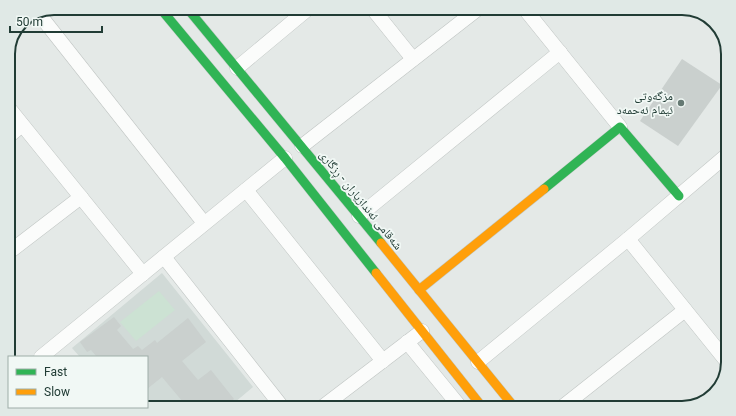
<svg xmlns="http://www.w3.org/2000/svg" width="736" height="416" font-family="Roboto,'Noto Naskh Arabic',sans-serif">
<rect width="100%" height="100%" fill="#e4e9e7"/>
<!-- built -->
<path fill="#d1dad7" d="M162 273 253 387 228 408H121L120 407H147V357H80L72 348Z"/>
<!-- green -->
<path fill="#cce2d3" d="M159 291 175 310 136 341 120 322Z"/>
<!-- building -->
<g fill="#cad0ce">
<path d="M682 59 722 85 678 146 640 121Z"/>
<path d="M114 317 121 326 117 330 133 349 138 346 142 350 155 340 157 343 188 318 206 342 182 361 198 380 211 370 234 399 223 408H188L162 377 147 389V357H97L91 350 87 352 80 342Z"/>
</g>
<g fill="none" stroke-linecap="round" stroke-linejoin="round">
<!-- street casing -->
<g stroke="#c1c6c4" stroke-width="15">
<g id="street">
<path d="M372 8 413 59"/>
<path d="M524 8 620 127"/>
<path d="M39 14 204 223"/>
<path d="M237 68 309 8"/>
<path d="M8 107 143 274"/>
<path d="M8 137 22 125"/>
<path d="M302 146 479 8"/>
<path d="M246 190 383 361"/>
<path d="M359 216 560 52"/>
<path d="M628 239 728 363"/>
<path d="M8 253 81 197"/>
<path d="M164 257 283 408"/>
<path d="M407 342 461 408"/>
<path d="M41 357 285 158"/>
<path d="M478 362 628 239 728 154"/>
<path d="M321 408 422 331"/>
<path d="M561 408 685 310"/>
</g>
</g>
<!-- fast casing -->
<g stroke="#bfc7c4" stroke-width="10">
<g id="fast">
<path d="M160 8 285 158 376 273"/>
<path d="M187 8 381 243"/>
<path d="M544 189 620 127 679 196"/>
</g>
</g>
<!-- slow casing -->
<g stroke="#bfc7c4" stroke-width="10">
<g id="slow">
<path d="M381 243 515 408"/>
<path d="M376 273 483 408"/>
<path d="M419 290 544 189"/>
</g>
</g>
<!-- street -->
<use href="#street" stroke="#fbfcfb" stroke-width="14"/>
<!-- fast -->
<use href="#fast" stroke="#30b455" stroke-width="9"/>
<!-- slow -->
<use href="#slow" stroke="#ff9f0a" stroke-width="9"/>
</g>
<!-- markers -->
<circle fill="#657973" stroke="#f1f8f5" stroke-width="1.5" cx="681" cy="103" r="4"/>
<g text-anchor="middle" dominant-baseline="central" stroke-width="3.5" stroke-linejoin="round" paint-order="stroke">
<!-- poi labels -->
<g font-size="12" fill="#213c35" stroke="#f1f8f5" text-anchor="end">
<text x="673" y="96">مزگەوتی<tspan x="673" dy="14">ئیمام ئەحمەد</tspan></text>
</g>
<!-- street labels -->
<g font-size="12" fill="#213c35" stroke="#f1f8f5">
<text transform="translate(361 200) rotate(51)">شەقامی ئەندازیاران - ڕزگاری</text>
</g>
</g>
<!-- crop -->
<path d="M0 0H736V416H0ZM54 15H682A39 39 0 0 1 721 54V362A39 39 0 0 1 682 401H54A39 39 0 0 1 15 362V54A39 39 0 0 1 54 15Z" fill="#e0e9e6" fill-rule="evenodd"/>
<path fill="none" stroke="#213c35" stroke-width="2" d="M54 15H682A39 39 0 0 1 721 54V362A39 39 0 0 1 682 401H54A39 39 0 0 1 15 362V54A39 39 0 0 1 54 15Z"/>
<!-- legend -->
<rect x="8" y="356" width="140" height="52" fill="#f1f8f5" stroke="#9eada8"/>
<rect x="16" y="369" width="20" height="6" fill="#30b455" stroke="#9eada8"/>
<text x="44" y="376" font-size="12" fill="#213c35">Fast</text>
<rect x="16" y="389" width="20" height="6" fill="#ff9f0a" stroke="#9eada8"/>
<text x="44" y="396" font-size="12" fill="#213c35">Slow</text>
<!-- scale -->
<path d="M10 26v6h92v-6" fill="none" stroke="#213c35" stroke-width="2"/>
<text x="16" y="26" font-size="12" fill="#213c35" stroke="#f1f8f5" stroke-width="3" paint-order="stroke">50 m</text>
</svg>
